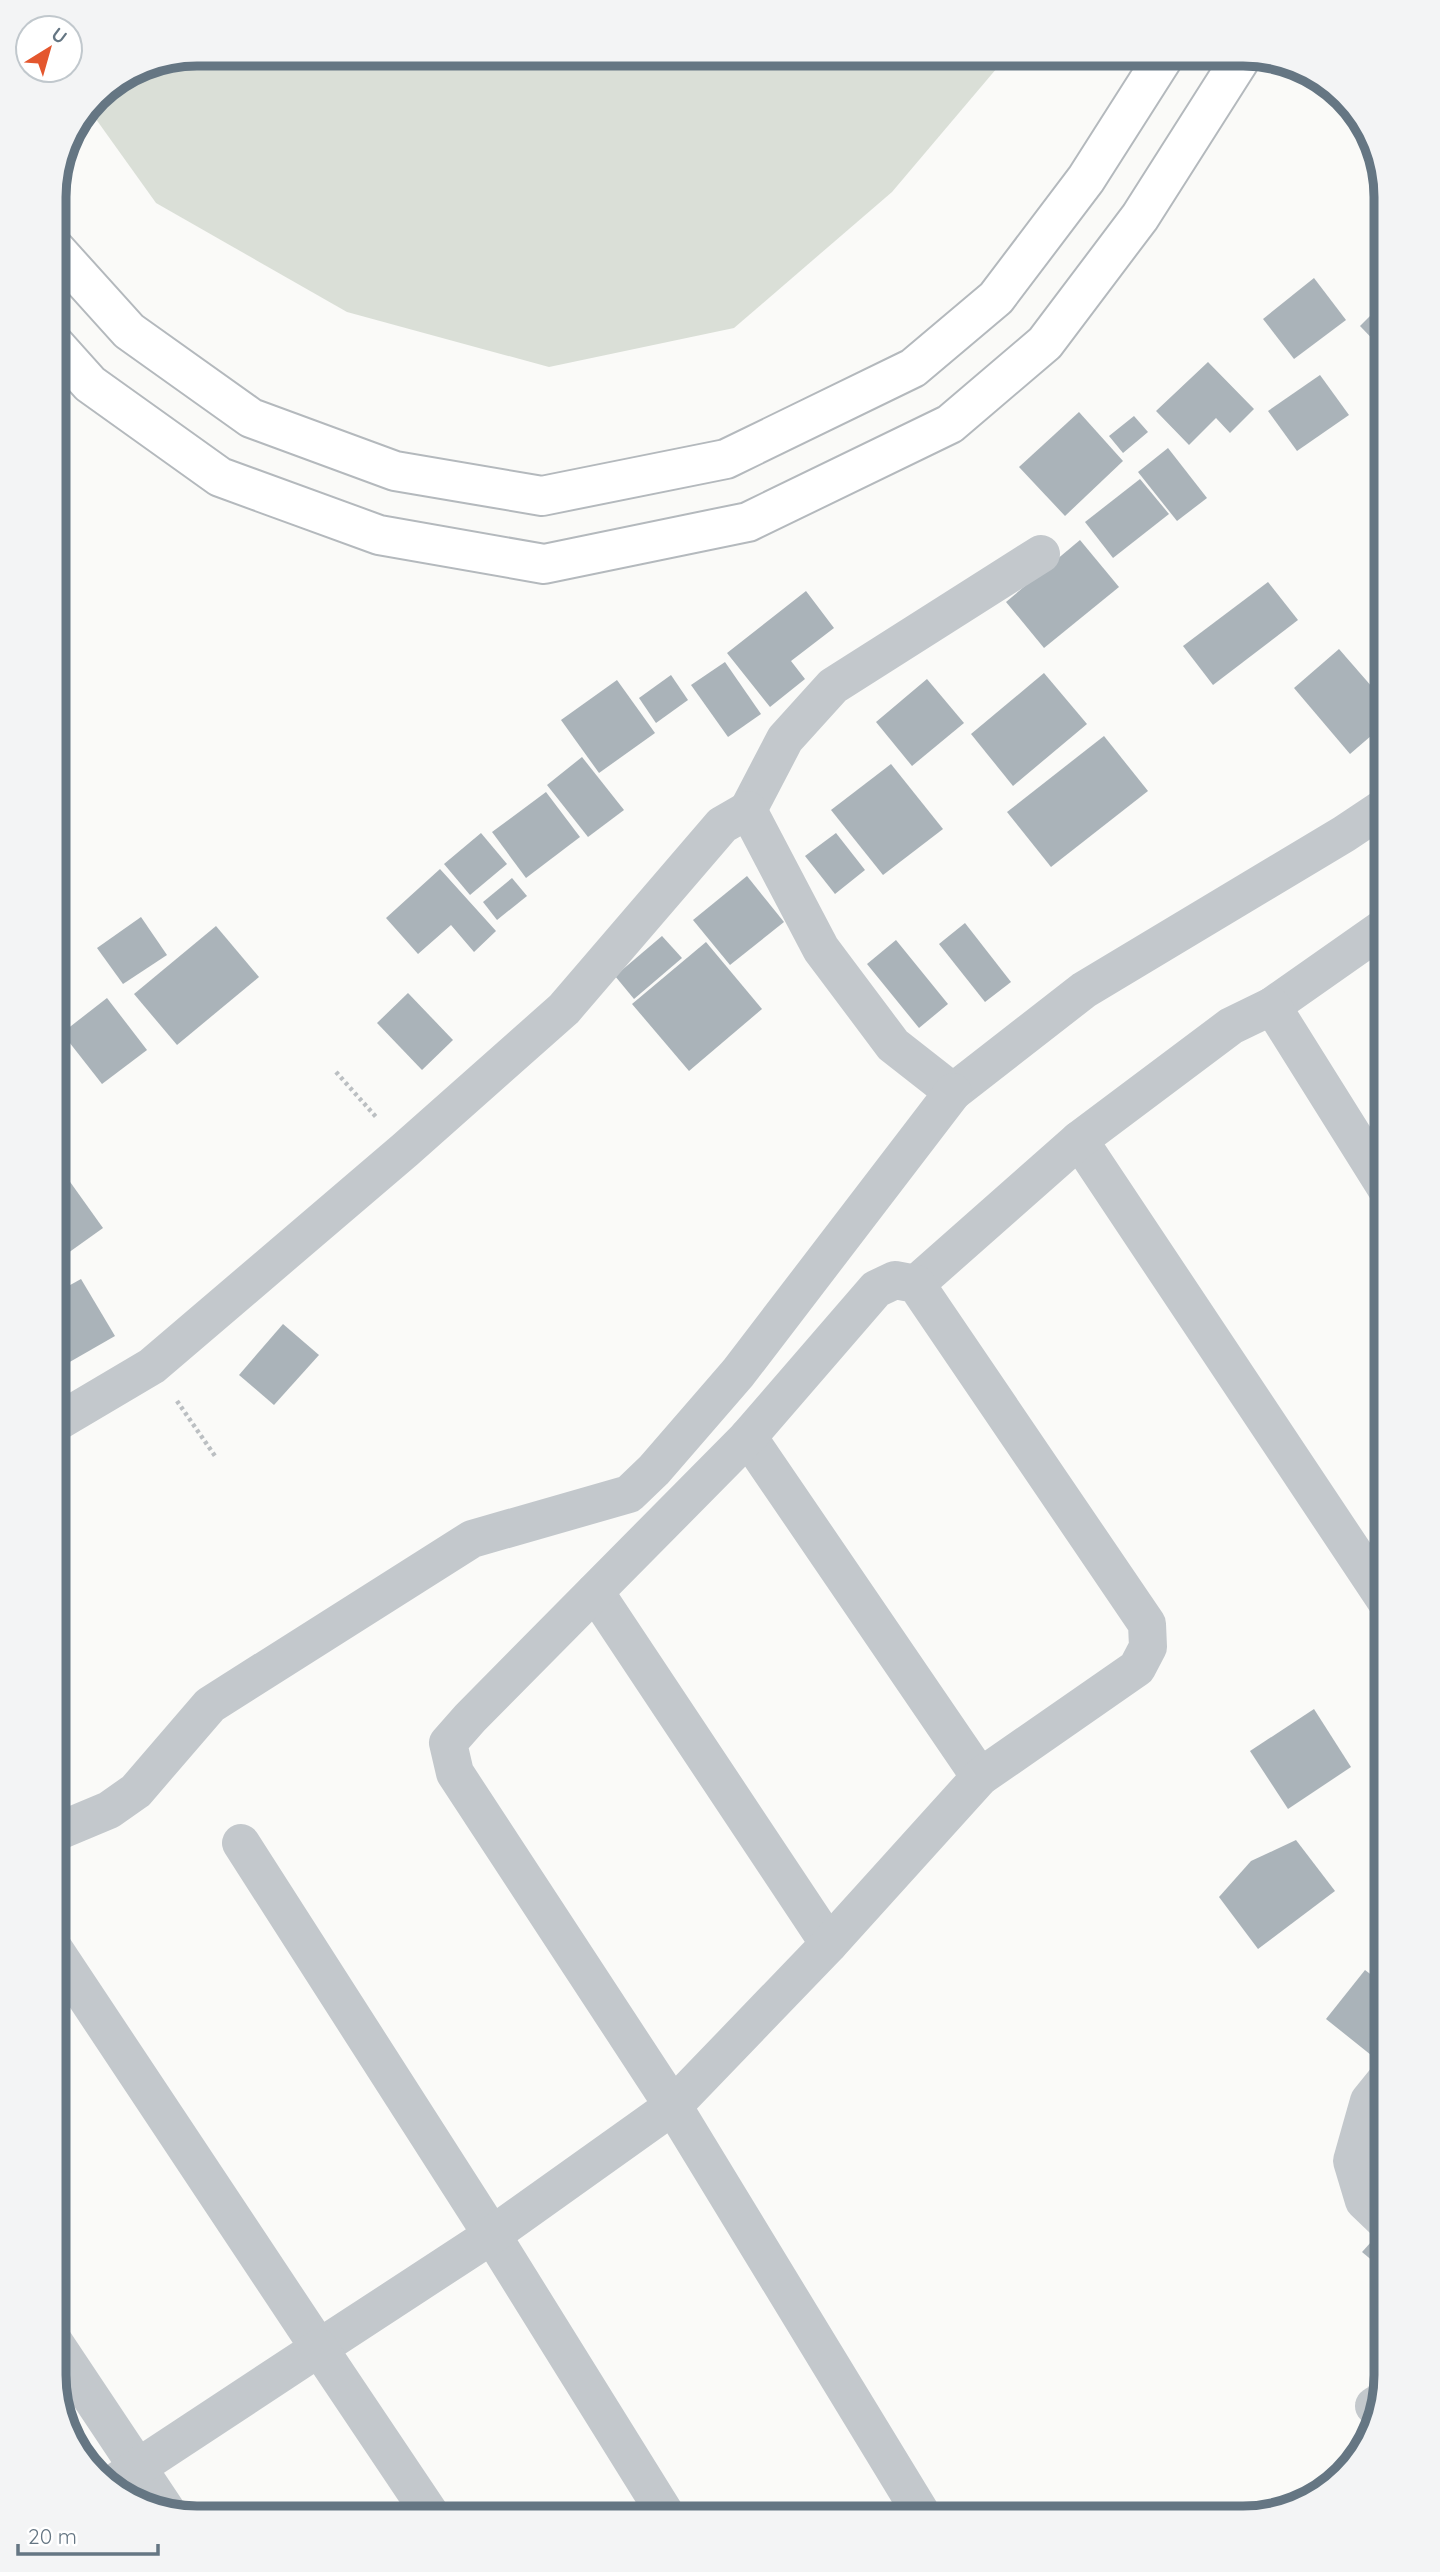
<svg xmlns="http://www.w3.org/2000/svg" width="1440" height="2572" font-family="Quicksand,sans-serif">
<rect width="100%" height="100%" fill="#fafaf8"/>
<!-- green -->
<path fill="#dadfd7" d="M197 54 1008 55 892 192 734 328 549 367 347 312 156 203 88 108 96 96 143 65Z"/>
<!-- building -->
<g fill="#aab3b9">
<path d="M1314 278 1346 320 1294 359 1263 319Z"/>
<path d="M1386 300V353L1360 326Z"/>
<path d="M1208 362 1254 409 1230 433 1216 418 1189 445 1156 411Z"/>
<path d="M1320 375 1349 415 1297 451 1268 411Z"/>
<path d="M1079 412 1123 461 1065 516 1019 467Z"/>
<path d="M1134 416 1148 432 1123 453 1109 436Z"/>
<path d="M1168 448 1207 498 1177 521 1138 472Z"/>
<path d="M1140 479 1169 514 1113 558 1085 522Z"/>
<path d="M1080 540 1119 587 1044 648 1006 602Z"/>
<path d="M1268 582 1298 620 1213 685 1183 646Z"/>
<path d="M806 591 834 628 791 661 805 679 770 707 727 653Z"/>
<path d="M1339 649 1386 703V723L1350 754 1294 688Z"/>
<path d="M725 662 761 714 728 737 691 685Z"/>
<path d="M1044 673 1087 724 1013 786 971 734Z"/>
<path d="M671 675 688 700 656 723 639 698Z"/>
<path d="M927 679 964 723 912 766 876 722Z"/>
<path d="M617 680 655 733 599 773 561 720Z"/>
<path d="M1104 736 1148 791 1051 867 1007 812Z"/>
<path d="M582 757 624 810 588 837 547 785Z"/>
<path d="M891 764 943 829 883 875 831 810Z"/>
<path d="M546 792 580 837 526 878 492 832Z"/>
<path d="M481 833 507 864 470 895 444 864Z"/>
<path d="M836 833 865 870 835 894 805 856Z"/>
<path d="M440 869 496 931 474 952 451 925 418 954 386 918Z"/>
<path d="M747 876 784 922 730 965 693 920Z"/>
<path d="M512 878 527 896 497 920 483 902Z"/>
<path d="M141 917 167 955 123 984 97 948Z"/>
<path d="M965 923 1011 982 985 1002 939 944Z"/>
<path d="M216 926 259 977 177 1045 134 994Z"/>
<path d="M662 936 682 958 634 999 615 976Z"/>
<path d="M896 940 948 1004 919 1028 867 964Z"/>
<path d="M706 942 762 1009 689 1071 632 1004Z"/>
<path d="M408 993 453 1040 422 1070 377 1023Z"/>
<path d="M107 998 147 1050 102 1084 62 1033Z"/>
<path d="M63 1172 103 1228 54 1263V1178Z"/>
<path d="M81 1279 115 1336 54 1371V1294Z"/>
<path d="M283 1324 319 1355 274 1405 239 1375Z"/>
<path d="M1314 1709 1351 1767 1288 1809 1250 1751Z"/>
<path d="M1296 1840 1335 1891 1258 1949 1219 1897 1251 1861Z"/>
<path d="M1365 1970 1386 1986V2067L1326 2019Z"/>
<path d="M1382 2230 1386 2234V2272L1362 2252Z"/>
</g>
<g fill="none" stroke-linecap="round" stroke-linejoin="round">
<!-- motorway casing -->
<g stroke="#b4b9bd" stroke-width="42">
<g id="motorway">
<path d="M55 249 129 331 251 418 395 471 542 496 726 459 913 368 996 298 1086 179 1165 55"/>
<path d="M55 345 90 384 220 477 379 535 544 564 748 522 950 424 1045 343 1140 217 1243 55"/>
</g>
</g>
<!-- path -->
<g stroke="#bbbfc2" stroke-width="4.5" stroke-dasharray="3.5 3.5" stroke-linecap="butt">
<path d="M336 1072 377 1118"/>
<path d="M177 1401 215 1456"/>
</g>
<!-- minor -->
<g stroke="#c3c8cc" stroke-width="38">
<path d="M748 810 785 739 833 686 1041 554"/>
<path d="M1272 1006 1386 926"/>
<path d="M1079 1140 1386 1601"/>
<path d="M916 1284 1079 1140 1231 1026 1272 1006 1386 1188"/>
<path d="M54 1424 152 1366 405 1150 564 1009 722 825 748 810 821 949 893 1045 953 1092 1084 990 1344 834 1386 806"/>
<path d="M748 1437 980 1777"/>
<path d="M595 1592 829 1944"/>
<path d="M54 1833 109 1810 136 1791 210 1705 472 1539 629 1494 654 1470 738 1373 953 1092"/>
<path d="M241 1843 492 2235 668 2518"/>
<path d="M54 1949 319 2348 492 2235 673 2106 829 1944 980 1777 1137 1668 1148 1647 1147 1624 916 1284 895 1280 876 1289 748 1437 470 1718 448 1743 455 1773 673 2106 924 2518"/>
<path d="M1386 2222 1364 2201 1352 2161 1369 2101 1386 2080"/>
<path d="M54 2342 166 2510"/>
<path d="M1374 2406 1377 2404"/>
<path d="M111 2485 319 2348 433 2518"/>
</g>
<!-- motorway -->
<use href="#motorway" stroke="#fff" stroke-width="38"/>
</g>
<!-- crop -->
<path d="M0 0H1440V2572H0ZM197 66H1243A131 131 0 0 1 1374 197V2375A131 131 0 0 1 1243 2506H197A131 131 0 0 1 66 2375V197A131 131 0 0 1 197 66Z" fill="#f3f4f5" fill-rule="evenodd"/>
<path fill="none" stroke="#657683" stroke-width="9" d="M197 66H1243A131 131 0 0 1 1374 197V2375A131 131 0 0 1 1243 2506H197A131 131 0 0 1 66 2375V197A131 131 0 0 1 197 66Z"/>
<!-- north arrow -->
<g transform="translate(49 49) rotate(37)"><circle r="33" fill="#ffffff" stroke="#c1c8cd" stroke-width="2"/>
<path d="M0-5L12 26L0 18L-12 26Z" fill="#e4572e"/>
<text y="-10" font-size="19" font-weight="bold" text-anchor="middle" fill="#657683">U</text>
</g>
<!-- scale -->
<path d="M18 2544v10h140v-10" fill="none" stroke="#657683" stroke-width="3.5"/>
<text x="28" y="2544" font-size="21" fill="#657683" stroke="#ffffff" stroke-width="5" paint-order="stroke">20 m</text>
</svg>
